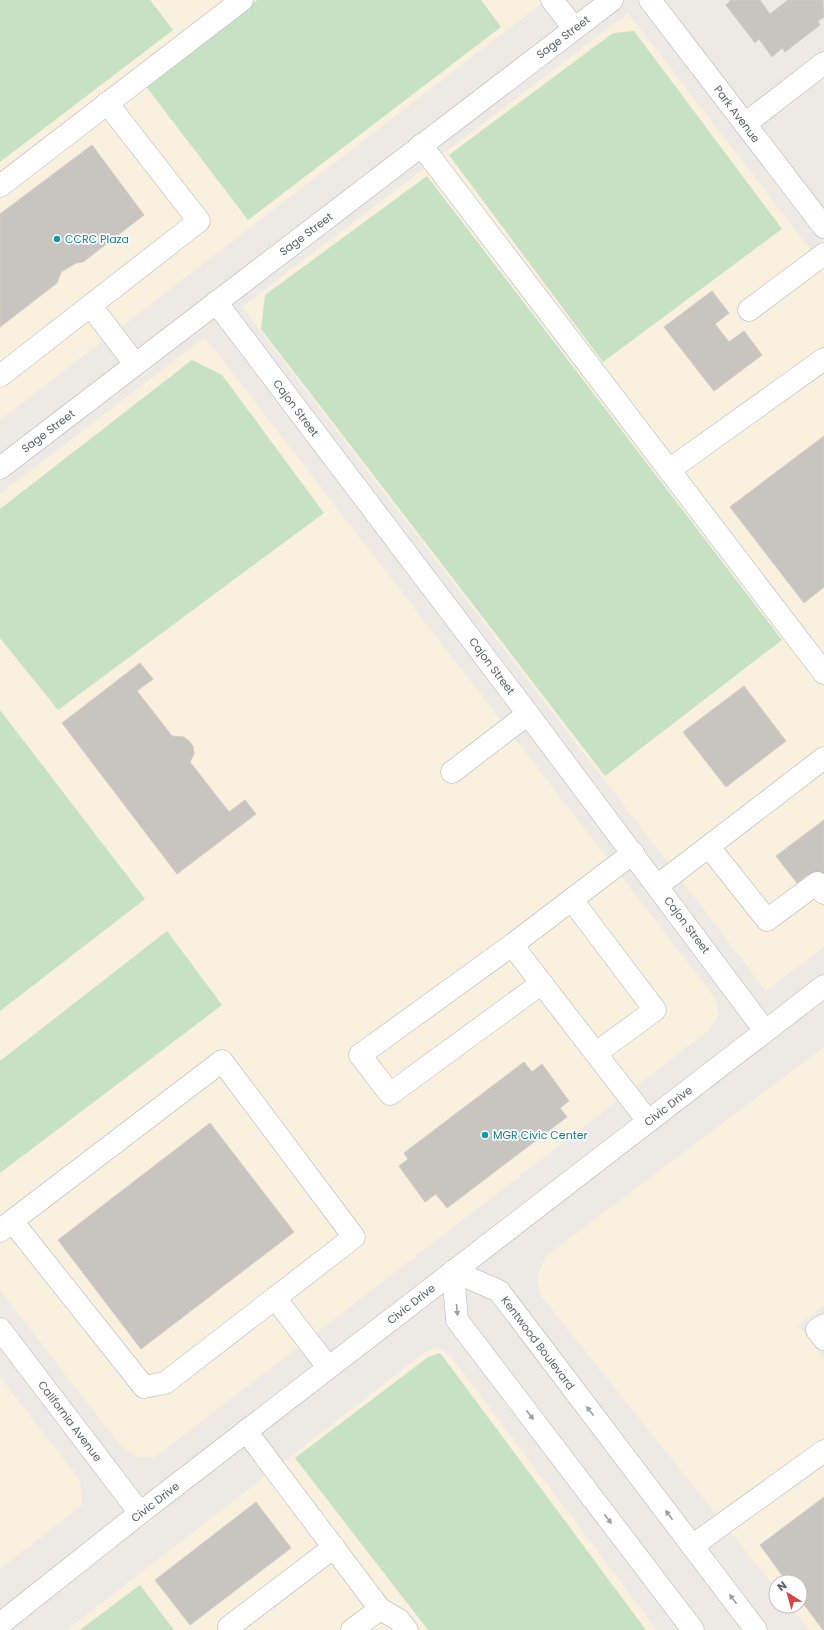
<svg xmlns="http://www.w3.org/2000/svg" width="824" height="1630" font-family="Poppins,sans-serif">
<rect width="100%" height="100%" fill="#edeae5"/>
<!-- commercial -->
<g fill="#f9f0dd">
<path d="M0 0H546L0 420Z"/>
<path d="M628 13 824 267V947L766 991 242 307Z"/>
<path d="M205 337 716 999 719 1015 708 1031 154 1458 137 1457 119 1444 0 1290V494Z"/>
<path d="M824 1047V1305L798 1325 824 1359V1630H809L790 1606H800V1582H776V1589L540 1295 537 1277 546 1256Z"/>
<path d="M438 1347 449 1354 657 1630H67L425 1352Z"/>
<path d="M0 1377 80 1480 82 1505 0 1569Z"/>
</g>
<!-- green -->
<g fill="#c7e1c4">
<path d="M0 0H150L173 30 0 162Z"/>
<path d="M257 0H481L501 27 248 220 145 85Z"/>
<path d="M634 31 782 229 603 362 449 155 613 33Z"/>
<path d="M427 176 782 640 605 776 261 329 265 295Z"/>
<path d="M192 360 222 375 324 513 58 710 0 638V509Z"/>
<path d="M0 710 145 899 0 1011Z"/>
<path d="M167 931 222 1005 0 1173V1061Z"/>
<path d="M440 1353 444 1358 646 1630H428L295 1458 428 1357Z"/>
<path d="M140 1585 174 1630H80Z"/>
</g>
<!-- building -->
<g fill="#c8c5c1" stroke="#d1ccc4">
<path d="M729 0H760L770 14 788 0H823L824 17 818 21 820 25 785 52 782 48 772 57 759 39 755 43 726 5 730 1Z"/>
<path d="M92 145 144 215 83 262 76 263 61 272 57 283 0 327V214Z"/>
<path d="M712 291 729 313 715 324 729 342 744 331 762 355 714 391 664 327Z"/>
<path d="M824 436V587L804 603 730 507Z"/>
<path d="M140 663 153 679 137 691 172 736 184 737 189 741 193 746 194 754 190 762 229 812 245 800 256 814 177 874 62 723Z"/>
<path d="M744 686 786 741 726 787 683 732Z"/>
<path d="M824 820V877L807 875 797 883 776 856Z"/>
<path d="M524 1062 532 1072 542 1064 569 1101 560 1108 567 1117 447 1208 436 1194 425 1202 399 1166 408 1159 404 1153Z"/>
<path d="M210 1123 294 1232 141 1349 58 1240Z"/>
<path d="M824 1497V1630H823L800 1599V1582H787L760 1545Z"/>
<path d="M256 1502 291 1548 190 1625 155 1580Z"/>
</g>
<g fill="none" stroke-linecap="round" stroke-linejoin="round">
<!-- minor casing -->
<g stroke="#b0b2b5" stroke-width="23">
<g id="minor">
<path d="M552 0 574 28"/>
<path d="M650 0 824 227"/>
<path d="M745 124 824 63"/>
<path d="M421 145 824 673"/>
<path d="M0 186 242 0"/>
<path d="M216 302 528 714 765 1031"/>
<path d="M91 306 135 364"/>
<path d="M749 310 824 254"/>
<path d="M0 376 199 221 107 103"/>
<path d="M0 468 612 0"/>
<path d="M669 470 824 359"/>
<path d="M452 772 528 714"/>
<path d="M709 847 767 920 817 883 824 893"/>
<path d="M633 853 512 945 648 1121"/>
<path d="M657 886 824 758"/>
<path d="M572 900 655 1010 596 1053"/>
<path d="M512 945 360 1055 390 1094 542 983"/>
<path d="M0 1231 12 1221 222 1061 354 1237 165 1383 144 1387 12 1221"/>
<path d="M453 1271 499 1291 756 1630"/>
<path d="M453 1271 457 1320 693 1630"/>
<path d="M275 1298 328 1367"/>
<path d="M824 1325 817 1330 824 1339"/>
<path d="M0 1329 140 1513"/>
<path d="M246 1431 380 1609 352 1630"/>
<path d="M692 1546 824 1451"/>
<path d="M380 1609 399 1620 407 1630"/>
<path d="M0 1624 140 1513 824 986"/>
<path d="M230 1630 229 1627 334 1547"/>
</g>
</g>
<!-- minor -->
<use href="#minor" stroke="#fff" stroke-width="22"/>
</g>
<!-- one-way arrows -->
<defs><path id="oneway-solid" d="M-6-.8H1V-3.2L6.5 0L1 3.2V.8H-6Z"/></defs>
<g fill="#9da0a1">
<use href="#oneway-solid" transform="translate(457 1310) rotate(85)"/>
<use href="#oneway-solid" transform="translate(590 1411) rotate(-127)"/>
<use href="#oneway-solid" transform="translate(530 1415) rotate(53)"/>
<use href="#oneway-solid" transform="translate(669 1515) rotate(-127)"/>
<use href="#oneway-solid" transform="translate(608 1519) rotate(53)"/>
<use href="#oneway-solid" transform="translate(733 1599) rotate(-127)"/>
</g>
<!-- markers -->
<g fill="#0f9aa8" stroke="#fff" stroke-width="1.5">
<circle cx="57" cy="239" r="4"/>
<circle cx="485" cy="1135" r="4"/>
</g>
<g text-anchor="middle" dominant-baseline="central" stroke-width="3.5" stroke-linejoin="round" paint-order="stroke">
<!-- street labels -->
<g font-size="11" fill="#5c6063" stroke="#fff">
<text transform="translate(563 37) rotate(-37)">Sage Street</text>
<text transform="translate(737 114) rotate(53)">Park Avenue</text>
<text transform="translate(306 234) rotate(-37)">Sage Street</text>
<text transform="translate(296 408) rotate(53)">Cajon Street</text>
<text transform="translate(48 431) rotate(-37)">Sage Street</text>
<text transform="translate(492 666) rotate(53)">Cajon Street</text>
<text transform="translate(687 925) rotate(53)">Cajon Street</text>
<text transform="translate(668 1106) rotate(-38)">Civic Drive</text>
<text transform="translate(411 1304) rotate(-38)">Civic Drive</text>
<text transform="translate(538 1343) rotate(53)">Kentwood Boulevard</text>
<text transform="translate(70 1421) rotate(53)">California Avenue</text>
<text transform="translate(155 1502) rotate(-38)">Civic Drive</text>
</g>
<!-- culture labels -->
<g font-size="11" fill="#0d838f" stroke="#fff" text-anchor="start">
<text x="65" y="239">CCRC Plaza</text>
<text x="493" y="1135">MGR Civic Center</text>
</g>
</g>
<!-- north arrow -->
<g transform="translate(788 1594) rotate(323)"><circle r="19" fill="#ffffff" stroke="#bebfc1"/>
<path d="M0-3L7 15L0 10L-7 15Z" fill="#d34446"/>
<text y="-6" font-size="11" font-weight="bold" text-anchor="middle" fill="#5c6063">N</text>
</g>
</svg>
